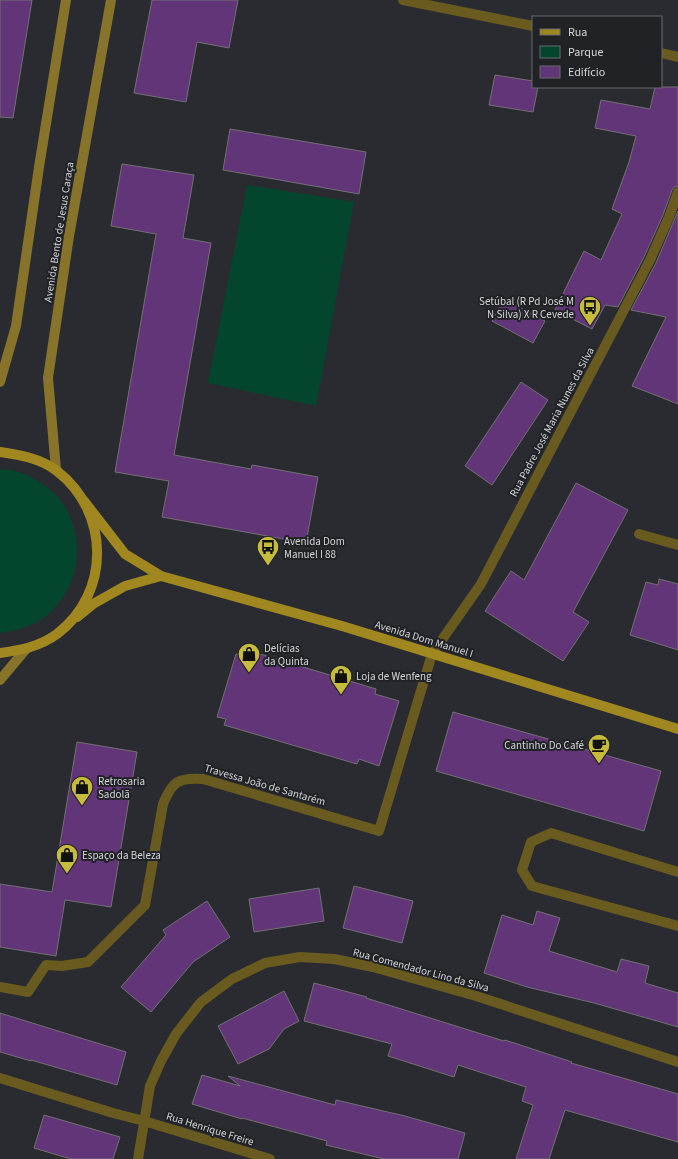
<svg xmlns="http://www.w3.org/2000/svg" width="678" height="1159" font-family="'Source Sans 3',sans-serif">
<rect width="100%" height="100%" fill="#292b30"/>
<!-- green -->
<g fill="#04462d">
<path d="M247 185 354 202 316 406 208 383Z"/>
<path d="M0 469C16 469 32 476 45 486 48 489 53 491 56 495 84 527 84 575 56 606 52 610 49 614 45 617 31 627 17 630 0 633Z"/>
</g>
<!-- building -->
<g fill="#613577" stroke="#737075">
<path d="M0 0H32L13 118 0 117Z"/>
<path d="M152 0H238L229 48 197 42 186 102 134 93Z"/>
<path d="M495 75 533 81V87H538L533 112 489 105Z"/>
<path d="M655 87H678V186L674 187 672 190 663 215 644 257 618 307 605 305 592 329 555 310 584 251 601 260 622 214 612 209 629 162 636 136 595 128 601 100 650 109Z"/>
<path d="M230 129 366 152 359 194 223 170Z"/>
<path d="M122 164 194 175 183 238 211 243 174 455 251 469 252 465 318 477 306 543 162 517 169 481 115 472 156 234 111 226Z"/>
<path d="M678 211V404L632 386 666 317 631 310 656 263Z"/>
<path d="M504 299 545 321 533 343 492 321Z"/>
<path d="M521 382 548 400 492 485 465 466Z"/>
<path d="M576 483 628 510 573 612 589 622 563 661 485 611 511 571 524 580Z"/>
<path d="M659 579 678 584V650L630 635 646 582 658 585Z"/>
<path d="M250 651 376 689 375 694 399 701 379 766 359 759 357 764 224 725 226 719 217 717 236 654 247 658Z"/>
<path d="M453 712 661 771 644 831 436 771Z"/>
<path d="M77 742 137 752 111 907 65 900 56 956 0 947V884L52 892Z"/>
<path d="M354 886 413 901 402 943 343 928Z"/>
<path d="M319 888 324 921 254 932 249 899Z"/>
<path d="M207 901 230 937 193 962 151 1012 121 987 166 935 163 930Z"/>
<path d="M537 911 560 918 549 951 617 972 621 959 649 966 645 983 678 993V1027L594 1003 527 987 484 973 502 915 533 925Z"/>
<path d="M314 983 367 997 366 998 504 1041 505 1040 572 1062 571 1063 678 1094V1142L565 1110 549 1159H516L533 1105 522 1101 526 1087 458 1065 454 1077 388 1056 392 1044 304 1021Z"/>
<path d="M284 991 299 1021 284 1029 269 1049 238 1064 218 1026Z"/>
<path d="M0 1013 126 1052 117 1085 31 1060V1061L0 1052Z"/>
<path d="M202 1075 240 1086 228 1076 335 1105 336 1100 405 1116 465 1133 458 1159H384L326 1145 327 1141 242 1118V1119L192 1104Z"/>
<path d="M44 1115 120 1137 113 1159H71L34 1148Z"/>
</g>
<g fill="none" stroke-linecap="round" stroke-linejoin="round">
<!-- pedestrian -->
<path stroke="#695a20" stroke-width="10" d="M0 1078 113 1113 144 1121"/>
<!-- minor -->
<g stroke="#695a20" stroke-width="10">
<path d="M403 0 533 26"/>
<path d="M661 53 678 57"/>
<path d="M639 534 678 545"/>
<path d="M678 872 551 833 531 842 522 870 532 886 678 926"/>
<path d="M0 987 28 992 46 965 62 966 88 962 145 905 163 804C172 782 178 777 203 779L379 831 432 654 481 584 650 260 669 217 678 192"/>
<path d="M144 1121 270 1159"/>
<path d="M138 1159 150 1086 161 1061 176 1034 201 1002 232 979 265 963 300 957 334 959 373 967 476 996 678 1062"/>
</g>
<!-- secondary -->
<g stroke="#87742a" stroke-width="10">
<path d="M0 382 16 326 39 167 66 0"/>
<path d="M56 470 48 378 69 236 111 0"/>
<path d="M0 680 26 649"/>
</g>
<!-- primary -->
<g stroke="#a08720" stroke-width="10">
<path d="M0 452C20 455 40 458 57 471 110 512 111 593 57 634 39 647 21 650 0 653"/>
<path d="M84 501 125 554 161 576 342 626 678 729"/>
<path d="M77 617 93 604 125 586 161 576"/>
</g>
</g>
<!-- icons -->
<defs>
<g id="bus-pin" transform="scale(1.15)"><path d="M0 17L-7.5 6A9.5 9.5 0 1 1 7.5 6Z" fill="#c7bb3c" stroke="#202226"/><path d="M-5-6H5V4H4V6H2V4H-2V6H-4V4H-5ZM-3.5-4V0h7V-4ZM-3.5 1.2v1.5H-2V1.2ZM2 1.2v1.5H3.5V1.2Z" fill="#111"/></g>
<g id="shop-pin" transform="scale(1.15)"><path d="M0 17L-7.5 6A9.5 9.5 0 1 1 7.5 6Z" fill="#c7bb3c" stroke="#202226"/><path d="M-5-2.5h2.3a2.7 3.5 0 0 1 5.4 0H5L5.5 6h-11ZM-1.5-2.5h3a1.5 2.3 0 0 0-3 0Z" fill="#111"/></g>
<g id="cafe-pin" transform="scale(1.15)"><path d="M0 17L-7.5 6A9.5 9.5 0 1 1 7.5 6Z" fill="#c7bb3c" stroke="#202226"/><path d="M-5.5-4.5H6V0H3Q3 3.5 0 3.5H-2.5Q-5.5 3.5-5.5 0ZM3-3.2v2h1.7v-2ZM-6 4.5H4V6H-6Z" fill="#111"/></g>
</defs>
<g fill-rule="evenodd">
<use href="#bus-pin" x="590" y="307"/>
<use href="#bus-pin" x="268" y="547"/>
<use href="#shop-pin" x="249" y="654"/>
<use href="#shop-pin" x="341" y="676"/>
<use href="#cafe-pin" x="599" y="745"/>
<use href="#shop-pin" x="82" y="787"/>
<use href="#shop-pin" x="67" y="855"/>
</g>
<g text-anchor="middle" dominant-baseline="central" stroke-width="4" stroke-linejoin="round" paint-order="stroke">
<!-- street labels -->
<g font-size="11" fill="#d3d5d8" stroke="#202226">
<text transform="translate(59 232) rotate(-81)">Avenida Bento de Jesus Caraça</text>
<text transform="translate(552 422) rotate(-62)">Rua Padre José Maria Nunes da Silva</text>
<text transform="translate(424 639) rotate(17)">Avenida Dom Manuel I</text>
<text transform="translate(265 785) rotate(16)">Travessa João de Santarém</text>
<text transform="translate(421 970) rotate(15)">Rua Comendador Lino da Silva</text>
<text transform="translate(210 1129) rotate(17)">Rua Henrique Freire</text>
</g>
<!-- poi labels -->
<g font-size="11" fill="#d3d5d8" stroke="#202226" text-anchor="start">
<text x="574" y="301" text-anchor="end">Setúbal (R Pd José M<tspan x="574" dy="13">N Silva) X R Cevede</tspan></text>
<text x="284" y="541">Avenida Dom<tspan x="284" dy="13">Manuel I 88</tspan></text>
<text x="264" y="648">Delícias<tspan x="264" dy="13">da Quinta</tspan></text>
<text x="356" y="676">Loja de Wenfeng</text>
<text x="584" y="745" text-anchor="end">Cantinho Do Café</text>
<text x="98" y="781">Retrosaria<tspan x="98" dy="13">Sadolã</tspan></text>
<text x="82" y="855">Espaço da Beleza</text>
</g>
</g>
<!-- legend -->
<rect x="532" y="16" width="130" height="72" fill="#202226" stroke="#686a6d"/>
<rect x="540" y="29" width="20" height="6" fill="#a08720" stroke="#686a6d"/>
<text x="568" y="36" font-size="12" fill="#d3d5d8">Rua</text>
<rect x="540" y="46" width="20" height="12" fill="#04462d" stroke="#686a6d"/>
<text x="568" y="56" font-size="12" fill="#d3d5d8">Parque</text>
<rect x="540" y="66" width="20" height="12" fill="#613577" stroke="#686a6d"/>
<text x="568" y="76" font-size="12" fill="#d3d5d8">Edifício</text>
</svg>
